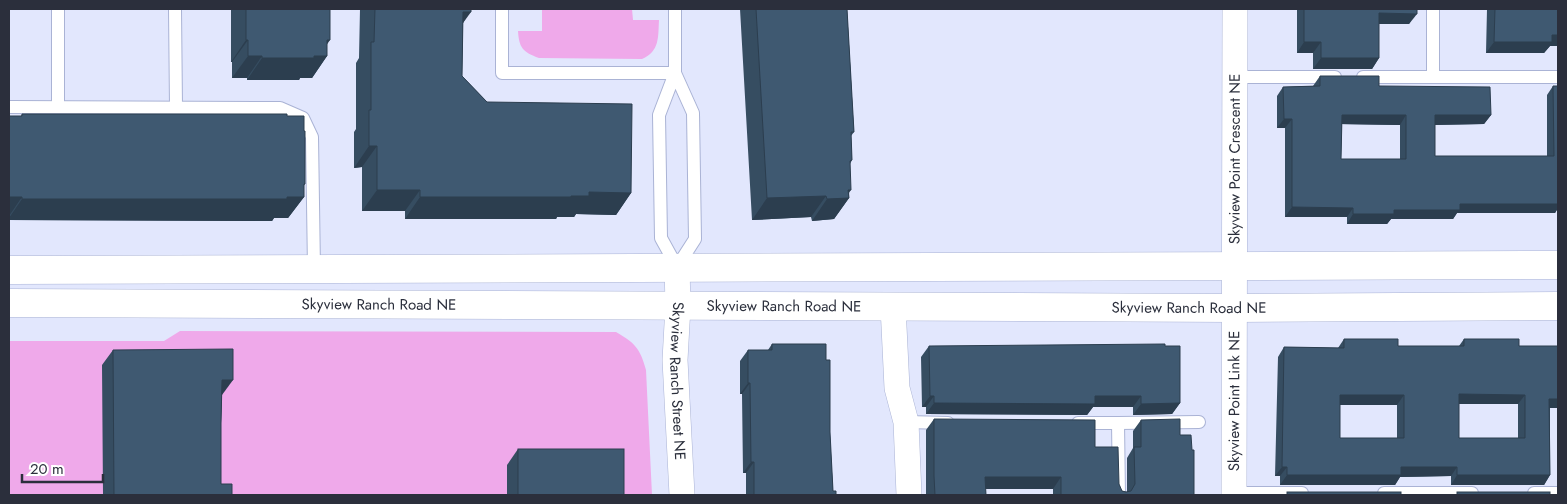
<svg xmlns="http://www.w3.org/2000/svg" width="1567" height="504" font-family="Jost,sans-serif">
<rect width="100%" height="100%" fill="#e2e7fd"/>
<!-- green -->
<g fill="#efa9ea">
<path d="M542 9H632L633 20H659C658 37 660 51 642 59L539 58C523 52 519 48 518 31H542Z"/>
<path d="M180 331 616 332C635 343 640 348 646 370L652 495H9V341H164Z"/>
</g>
<g fill="none" stroke-linecap="round" stroke-linejoin="round">
<!-- service casing -->
<g stroke="#aab3d5" stroke-width="14">
<g id="service">
<path d="M175 9 176 107"/>
<path d="M502 9V73H675V9"/>
<path d="M1433 9V77"/>
<path d="M675 73 693 113 695 239 677 267 661 238 659 115Z"/>
<path d="M1235 77H1335"/>
<path d="M1363 77H1558"/>
<path d="M9 107 280 108 303 118 312 137 314 269"/>
<path d="M58 107V9"/>
<path d="M906 422 948 423"/>
<path d="M1078 423H1118L1119 495"/>
<path d="M1118 423 1199 422"/>
<path d="M1234 493H1302"/>
<path d="M1384 493H1472"/>
<path d="M1534 493H1558"/>
</g>
</g>
<!-- minor casing -->
<g stroke="#aab3d5" stroke-width="26">
<g id="minor">
<path id="s1" d="M677 267 678 306 675 360 682 495"/>
<path d="M893 306 897 388 906 422 909 495"/>
<path id="s2" d="M1234 495 1235 9"/>
</g>
</g>
<!-- tertiary casing -->
<g stroke="#aab3d5" stroke-width="29">
<g id="tertiary">
<path d="M9 270 1558 265"/>
<path id="s3" d="M9 303 1235 308 1558 306"/>
</g>
</g>
<!-- service -->
<use href="#service" stroke="#fff" stroke-width="12"/>
<!-- minor -->
<use href="#minor" stroke="#fff" stroke-width="25"/>
<!-- tertiary -->
<use href="#tertiary" stroke="#fff" stroke-width="28"/>
</g>
<!-- wall -->
<g fill="#364d61" fill-rule="evenodd">
<path d="M231 9H330L327 44V56L312 78H300L299 80H247V78H232V62H231Z"/>
<path d="M360 9H471L463 23 462 76 487 102 631 193 616 215 576 214 574 217H557L556 219H405V211H362V167L354 168V132L356 129V63L359 58Z"/>
<path d="M740 9H847L854 132 851 136 852 160 850 164 849 198 834 219 812 221 811 217 752 220Z"/>
<path d="M1297 9H1417L1409 24H1379V58L1372 69H1313V53H1297Z"/>
<path d="M1487 9H1558V46H1550L1544 53H1486Z"/>
<path d="M1320 76 1379 86 1491 115 1484 124 1435 125V156H1547V95L1553 86H1558V208L1555 213H1457L1453 219H1391L1387 224H1347V217H1285V128H1277V96L1283 87 1313 86ZM1342 124 1400 125V159H1341Z"/>
<path d="M22 114 287 116 304 131V197L288 218H274L272 221 9 220V116H21Z"/>
<path d="M1344 339 1398 346H1459L1464 339 1519 346H1558V408H1550V475L1544 485H1451V476L1400 477 1395 485H1280V476H1275L1278 357 1284 347 1338 348ZM1459 404H1518V438H1459ZM1340 405H1397V438H1340Z"/>
<path d="M772 344 826 360 833 491 836 495H746V473H743L742 394H740V361L748 350H768Z"/>
<path d="M929 346 1180 403 1172 414 1133 415V407H1093L1087 415 926 414V407H922L921 357Z"/>
<path d="M113 350 222 395 221 423V484L232 495H103L102 365Z"/>
<path d="M934 419 1095 447 1122 491 1127 492V458L1133 448V431L1141 420 1180 435 1192 450 1194 495H1053V489H985L986 495H926V430Z"/>
<path d="M518 449 624 495H507V465Z"/>
</g>
<!-- shaded-wall -->
<g fill="#2c3e4f">
<path d="M463 12H471L455 34Z"/>
<path d="M1379 13 1417 14 1409 24H1372Z"/>
<path d="M1552 35H1558V46H1550L1544 53H1486L1494 42Z"/>
<path d="M246 40H248L232 62H231Z"/>
<path d="M327 40H330L319 56H327L312 78H300L299 80H247L262 58Z"/>
<path d="M1304 42H1321L1313 53H1297Z"/>
<path d="M248 56H262L247 78H232Z"/>
<path d="M1321 58H1379L1372 69H1313Z"/>
<path d="M1342 115H1406L1400 125 1335 124Z"/>
<path d="M1435 115H1491L1484 124 1429 125Z"/>
<path d="M1284 119H1292L1285 128H1277Z"/>
<path d="M369 146H377L362 167 354 168Z"/>
<path d="M305 184 296 197H304L288 218H274L272 221 9 220V218L22 199Z"/>
<path d="M377 190H420L405 211H362Z"/>
<path d="M848 190H851L845 198H849L834 219 812 221 827 199Z"/>
<path d="M589 192 631 193 616 215 576 214 574 217H557L556 219H405L420 197 571 196Z"/>
<path d="M826 196 811 217 752 220 767 198Z"/>
<path d="M9 197H22L9 216Z"/>
<path d="M1558 203V208L1555 213H1457L1453 219H1391L1387 224H1347L1353 214 1394 210 1460 204Z"/>
<path d="M1292 207 1353 208 1347 217H1285Z"/>
<path d="M222 380H233L222 395H211Z"/>
<path d="M748 383H750L742 394H740Z"/>
<path d="M1459 394 1525 395 1518 404H1452Z"/>
<path d="M1340 395H1404L1397 405H1333Z"/>
<path d="M930 396H934L926 407H922Z"/>
<path d="M1095 396H1141L1133 407H1093L1087 415 926 414 934 403Z"/>
<path d="M1549 399H1558V408H1543Z"/>
<path d="M1180 403 1172 414 1133 415 1141 404Z"/>
<path d="M751 462H754L746 473H743Z"/>
<path d="M1282 467H1287L1280 476H1275Z"/>
<path d="M1401 467H1457L1451 476 1400 477 1395 485H1280L1287 475Z"/>
<path d="M1457 475H1550L1544 485H1451Z"/>
<path d="M985 477H1061L1053 489H977Z"/>
</g>
<!-- building -->
<g fill="#3f5971" stroke="#2c3e4f" fill-rule="evenodd">
<path d="M246 9H330V40H327V56H314V58H262V56H248V40H246Z"/>
<path d="M375 9H471V12H463L462 76 487 102 632 104 631 193 589 192V196H571V197H420V190H377V146H369V110H371V42H374Z"/>
<path d="M756 9H847L854 132H851L852 160 850 161 851 190H848L849 198 827 199 826 196 767 198Z"/>
<path d="M1304 9H1417V14L1379 13V58H1321V42H1304Z"/>
<path d="M1495 9H1558V35H1552V42H1494Z"/>
<path d="M1320 76H1379V86L1490 87 1491 115H1435V156H1554L1553 86H1558V204H1460V210H1394V214H1353V208L1292 207V119H1284L1283 87 1320 86ZM1342 115H1406V159H1341Z"/>
<path d="M22 114H287V116H304V131H305V184H304V197H287V199H22V197H9V116H22Z"/>
<path d="M1344 339H1398V346H1464V339H1519V346H1558V399H1549L1550 475H1457V467H1401V475H1287V467H1282L1284 347 1344 348ZM1459 394 1525 395V438H1459ZM1340 395H1404V438H1340Z"/>
<path d="M772 344H826V360H830V432L833 491H836V495H754V462H751L750 383H748V350H772Z"/>
<path d="M1165 344V346H1180V403L1141 404V396H1095V404L934 403V396H930L929 346Z"/>
<path d="M233 349V380H222L221 423V484H232V495H114L113 350Z"/>
<path d="M934 419 1095 420V447H1118L1119 484 1122 491 1126 492 1131 491 1135 484 1134 447H1141V420L1180 419V435H1191L1192 450H1194V495H1061V477H985L986 495H935L934 476Z"/>
<rect x="518" y="449" width="106" height="46"/>
<rect x="1287" y="492" width="114" height="3"/>
<rect x="1457" y="492" width="93" height="3"/>
</g>
<g text-anchor="middle" dominant-baseline="central" stroke-width="5" stroke-linejoin="round" paint-order="stroke">
<!-- street labels -->
<g font-size="15" fill="#2b2f3c" stroke="#fff">
<text stroke="none"><textPath href="#s2" startOffset="336">Skyview Point Crescent NE</textPath></text>
<text stroke="none"><textPath href="#s3" startOffset="370">Skyview Ranch Road NE</textPath></text>
<text stroke="none"><textPath href="#s3" startOffset="775">Skyview Ranch Road NE</textPath></text>
<text stroke="none"><textPath href="#s3" startOffset="1180">Skyview Ranch Road NE</textPath></text>
<text stroke="none"><textPath href="#s1" startOffset="114">Skyview Ranch Street NE</textPath></text>
<text stroke="none"><textPath href="#s2" startOffset="94">Skyview Point Link NE</textPath></text>
</g>
</g>
<!-- border -->
<rect width="1567" height="504" fill="none" stroke="#2b2f3c" stroke-width="20"/>
<!-- scale -->
<path d="M22 474v8h81v-8" fill="none" stroke="#2b2f3c" stroke-width="2.5"/>
<text x="30" y="474" font-size="15" fill="#2b2f3c" stroke="#ffffff" stroke-width="4" paint-order="stroke">20 m</text>
</svg>
